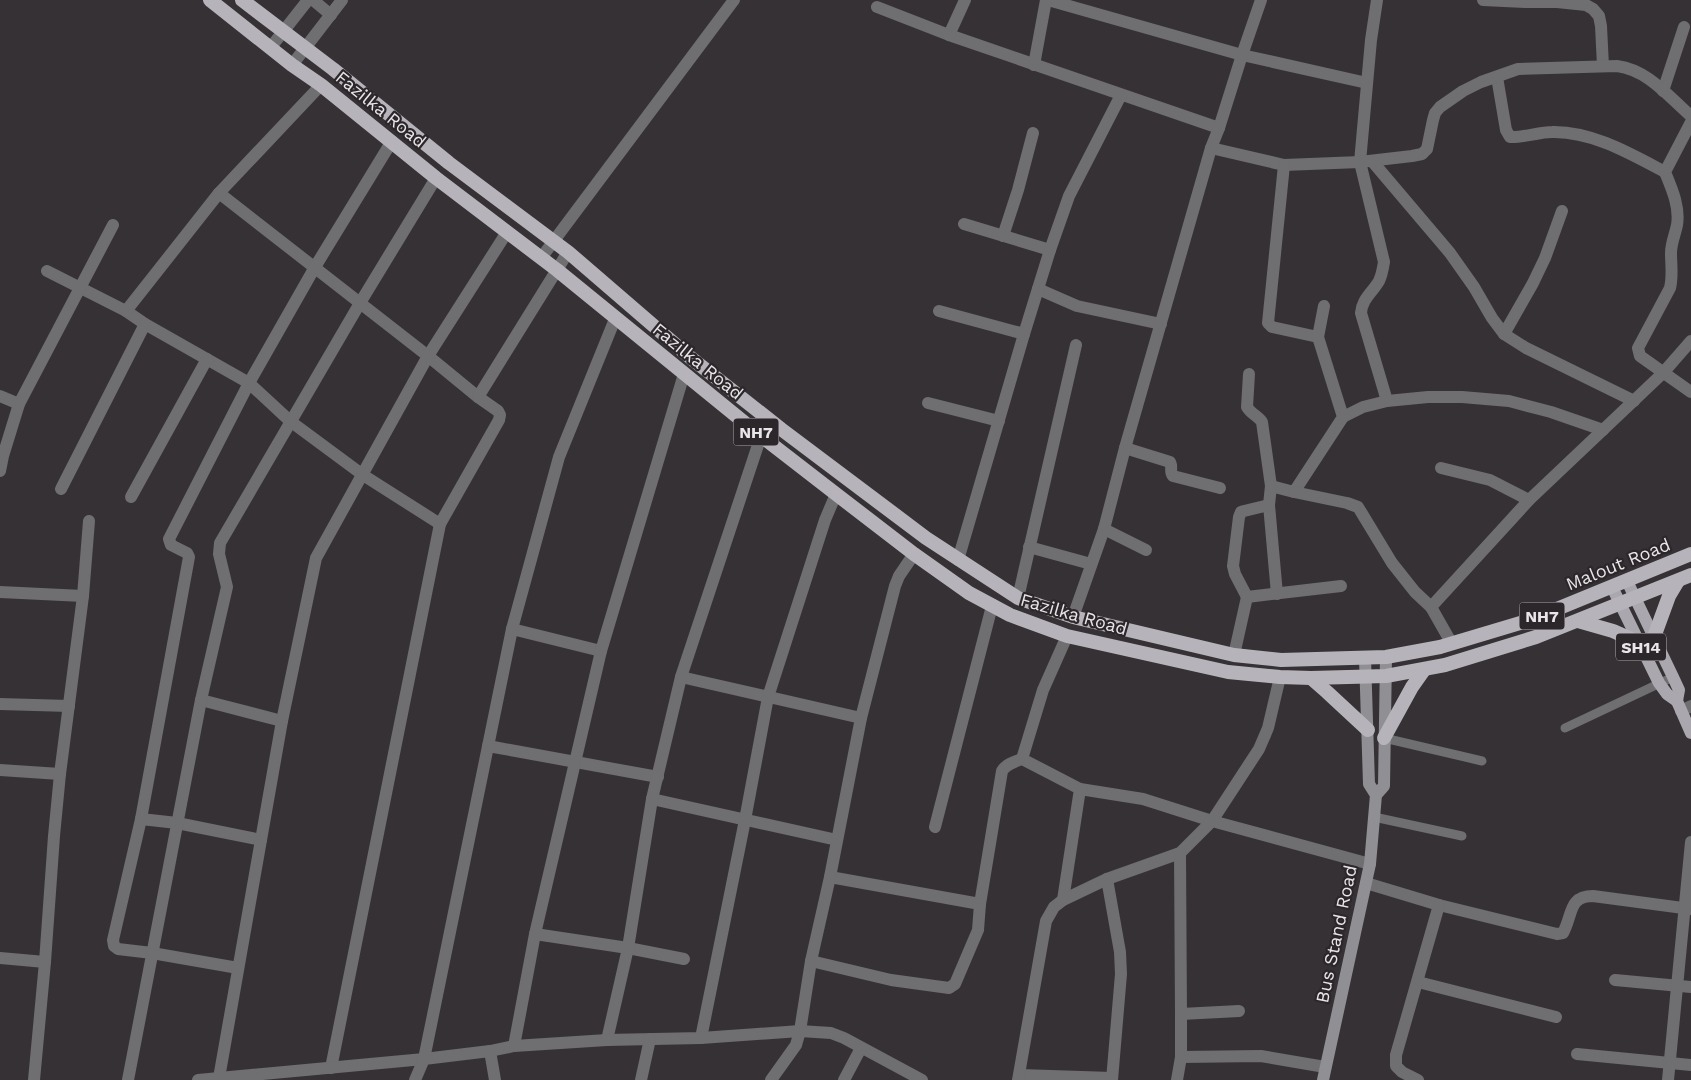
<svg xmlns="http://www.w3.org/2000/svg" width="1691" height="1080" font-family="'Work Sans',sans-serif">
<rect width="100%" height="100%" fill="#363135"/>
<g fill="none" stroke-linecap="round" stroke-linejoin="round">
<!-- service -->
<g stroke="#6f6e71" stroke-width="9">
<path d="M1565 728 1673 677"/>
<path d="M1384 738 1482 761"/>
<path d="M1374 817 1462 836"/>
</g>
<!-- minor -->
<g stroke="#6f6e71" stroke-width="12">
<path d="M313 0 331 15"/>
<path d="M1048 0 1242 55 1367 83"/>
<path d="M1377 0 1371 40 1360 162 1384 262C1383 268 1382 275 1379 281 1372 293 1362 299 1361 313L1387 401"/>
<path d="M1483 0 1525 2H1557L1586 5 1593 9 1599 16 1601 26 1603 66"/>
<path d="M877 7 949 35 1219 128"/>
<path d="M949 35 965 0"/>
<path d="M271 47 308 0"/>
<path d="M292 65 342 0"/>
<path d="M1034 65 1046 0"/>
<path d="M1497 77 1506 130 1510 137C1522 138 1539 132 1552 132 1592 131 1631 154 1665 172"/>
<path d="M1663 91 1684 27"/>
<path d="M1691 122 1665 172C1672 189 1680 207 1677 225 1675 235 1671 243 1671 253 1671 265 1673 276 1670 288L1638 348 1640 356 1691 392"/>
<path d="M1211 148 1284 165 1360 162 1412 156 1422 154 1427 149 1433 120 1435 113 1440 107 1463 91 1481 82 1518 69 1617 66C1648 70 1668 96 1691 116"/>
<path d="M1372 161 1450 253 1474 287 1492 318 1504 334 1526 348 1634 401"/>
<path d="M1284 165 1268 323 1272 327 1318 337"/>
<path d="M219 193 428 356 478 397"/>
<path d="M964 224 1050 250"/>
<path d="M1003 236 1018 190 1033 133"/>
<path d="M541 258 734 0"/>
<path d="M47 271 126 311 145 324 249 383 290 421 363 475 440 524"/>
<path d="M1038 289 1077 306 1161 324"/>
<path d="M126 311 219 193 321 85"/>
<path d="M939 311 1024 334"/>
<path d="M1504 334 1533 283 1545 258 1562 211"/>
<path d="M1249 374 1247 407C1251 414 1258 416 1262 422L1271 486 1269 505 1277 594"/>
<path d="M0 396 19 404"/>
<path d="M928 403 999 421"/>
<path d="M1343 417 1363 407 1387 401 1428 397H1462L1509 401 1551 412 1603 430"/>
<path d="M1125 448 1170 462C1173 467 1169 472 1173 476L1220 488"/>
<path d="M1441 468 1490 480 1529 500"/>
<path d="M0 471 3 456 19 404 113 225"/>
<path d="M1271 486 1294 492 1343 417 1318 337 1324 306"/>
<path d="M61 489 145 324"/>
<path d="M1294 492 1347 503 1358 507 1392 563 1415 592 1431 607"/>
<path d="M131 497 207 359"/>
<path d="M1104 529 1146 550"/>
<path d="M1029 547 1091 564"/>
<path d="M958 560 1024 334 1050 250 1069 196 1121 95"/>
<path d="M0 592 83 596"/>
<path d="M1247 597 1235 574 1233 566 1239 517 1241 512 1244 511 1269 505"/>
<path d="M1018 598 1076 345"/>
<path d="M1073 617 1104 529 1125 448 1211 148 1219 128 1242 55 1261 0"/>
<path d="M512 629 601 651"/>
<path d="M1452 644 1431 607 1529 500 1663 373 1691 341"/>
<path d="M1234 655 1247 597 1341 586"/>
<path d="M681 677 861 718"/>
<path d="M201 700 282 721"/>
<path d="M0 704 69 706"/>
<path d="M1681 711 1691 706"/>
<path d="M488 746 658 777"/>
<path d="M0 770 60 774"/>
<path d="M1080 789 1143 799 1212 821 1259 749 1268 728 1280 677"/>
<path d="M652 799 837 840"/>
<path d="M141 819 177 823 261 840"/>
<path d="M935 827 992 606"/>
<path d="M830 877 980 904 1002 771C1006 764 1014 762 1022 759"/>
<path d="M1107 879 1120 952 1121 974 1112 1080"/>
<path d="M1366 883 1439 905 1557 934 1563 933C1573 915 1568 896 1593 896L1691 909"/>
<path d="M1063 900 1080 789 1022 759 1043 690 1067 636"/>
<path d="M535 934 628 948 684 959"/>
<path d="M0 958 45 962"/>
<path d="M811 961 891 980 949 988 955 984 978 930 980 904"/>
<path d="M238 968 152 953 118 949 114 946 113 940 141 819 189 557 187 553 171 545 169 539 249 383 315 267 392 141"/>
<path d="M1615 980 1691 987"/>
<path d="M1418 982 1556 1017"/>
<path d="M1181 1014 1239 1011"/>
<path d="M701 1038 745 820 768 697 825 520 836 494"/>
<path d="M607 1040 628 948 652 799 681 677 761 436"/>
<path d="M514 1046 535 934 601 651 684 374"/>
<path d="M490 1051 495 1080"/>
<path d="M1577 1054 1691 1065"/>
<path d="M1181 1057 1261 1056 1325 1067"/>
<path d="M331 1068 440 524 499 420 500 415 498 411 478 397 568 252"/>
<path d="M1020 1075 1112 1078"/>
<path d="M219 1078 282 721 316 558 428 356 507 232"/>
<path d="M34 1080 45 962 54 836 60 774 83 596 89 521"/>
<path d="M128 1080 201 700 227 587 219 554 220 543 360 303 436 178"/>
<path d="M198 1080 424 1059 490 1051 514 1046 607 1040 701 1038 800 1031 831 1033 844 1038 922 1080"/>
<path d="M415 1080 424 1059 512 629 559 457 615 319"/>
<path d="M641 1080 650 1039"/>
<path d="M771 1080 796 1045 800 1031 811 961 830 877 861 718 895 586 899 576 914 554"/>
<path d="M844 1080 861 1048"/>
<path d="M1018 1080 1046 921 1054 907 1063 900 1107 879 1180 853 1212 821 1370 864"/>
<path d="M1177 1080 1181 1057V1014L1180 853"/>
<path d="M1418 1080 1402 1072 1396 1066V1055L1439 905"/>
<path d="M1668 1080 1691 842"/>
</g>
<!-- secondary -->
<g stroke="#908f94" stroke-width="12">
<path d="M1365 658 1369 784 1376 795"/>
<path d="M1323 1080 1370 864 1376 795 1384 786 1386 657"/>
</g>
<!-- primary -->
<g stroke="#aaa8ae" stroke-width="12">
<path d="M1627 581 1673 677 1679 690 1677 701 1691 733"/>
<path d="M1612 587 1659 683 1667 694 1677 701"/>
</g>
<!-- trunk -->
<g stroke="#b6b4ba" stroke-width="14">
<path d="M210 0 292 65 321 85 436 178 557 270 761 436 836 494 914 554 969 593 1010 615 1067 636 1228 672 1280 677 1311 678 1386 676 1445 665 1536 637 1691 575"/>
<path d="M242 0 333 69 449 163 568 252 691 358 781 429 926 538 1018 598 1073 617 1234 655 1281 660 1386 657 1440 647 1530 620 1691 554"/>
<path d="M1578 621 1613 631 1640 643"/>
<path d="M1654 637 1669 596 1678 581"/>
<path d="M1311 678 1327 692 1368 730"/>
<path d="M1384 738 1412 687 1424 670"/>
</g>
</g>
<g text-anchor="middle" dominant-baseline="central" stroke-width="4.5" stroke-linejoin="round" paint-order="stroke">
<!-- shield labels -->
<g fill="#2c272b" stroke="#b0adb0" stroke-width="1">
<rect x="733.5" y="418.5" width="45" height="27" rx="4"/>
<rect x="1519.5" y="602.5" width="45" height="27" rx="4"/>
<rect x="1616" y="633.5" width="50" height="27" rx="4"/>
</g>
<g font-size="16" font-weight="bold" fill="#e9e6e9">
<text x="756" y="432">NH7</text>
<text x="1542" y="616">NH7</text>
<text x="1641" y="647">SH14</text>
</g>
<!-- street labels -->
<g font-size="18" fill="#e9e6e9" stroke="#2c272b">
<text transform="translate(381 109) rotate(39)">Fazilka Road</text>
<text transform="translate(698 361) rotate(39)">Fazilka Road</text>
<text transform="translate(1618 564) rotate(-22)">Malout Road</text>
<text transform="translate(1074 614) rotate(16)">Fazilka Road</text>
<text transform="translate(1336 934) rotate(-78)">Bus Stand Road</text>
</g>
</g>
</svg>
